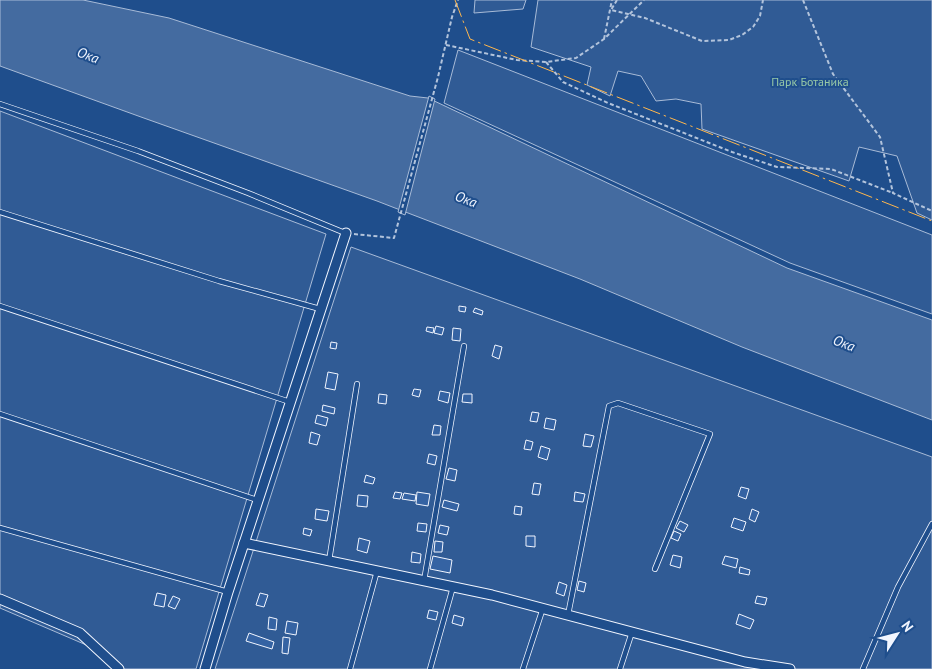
<svg xmlns="http://www.w3.org/2000/svg" width="932" height="669" font-family="'PT Sans',sans-serif">
<rect width="100%" height="100%" fill="#1f4e8c"/>
<!-- green -->
<g fill="#305b95" stroke="#a8bbd7">
<path d="M475 0H526L523 9 474 13Z"/>
<path d="M538 0H932V220L917 213 897 156 859 147 849 181 702 129 701 104 676 99 656 101 641 76 618 71 610 96 587 85 591 67 531 47Z"/>
<path d="M458 50 932 235V314L790 263 444 103Z"/>
<path d="M0 111 326 234 196 669H124L98 650 0 608Z"/>
<path d="M351 247 932 457V669H215Z"/>
</g>
<!-- water -->
<path fill="#446ba0" stroke="#a8bbd7" d="M0 0H83L169 18 410 96 428 98 787 268 932 320V420L742 347 580 279 395 208 377 201 141 117 0 66Z"/>
<!-- pier -->
<path fill="#1f4e8c" stroke="#a8bbd7" d="M429 96 435 99 405 215 398 212Z"/>
<!-- building -->
<g fill="#3563a3" stroke="#f2f6ff">
<path d="M459 306 466 307 465 312 459 311Z"/>
<path d="M475 308 483 311 482 315 473 312Z"/>
<path d="M436 326 444 328 442 335 434 333Z"/>
<path d="M427 327 434 328 433 333 426 331Z"/>
<path d="M453 328 461 329 460 341 452 340Z"/>
<path d="M331 342 337 343 336 349 330 348Z"/>
<path d="M495 345 502 347 499 359 492 356Z"/>
<path d="M328 372 338 374 335 390 325 388Z"/>
<path d="M414 389 421 390 419 397 412 395Z"/>
<path d="M440 391 450 393 448 403 438 400Z"/>
<path d="M379 394 387 395 386 404 378 403Z"/>
<path d="M463 394H472V403L462 402Z"/>
<path d="M323 405 335 408 334 414 322 411Z"/>
<path d="M532 412 539 413 537 422 530 421Z"/>
<path d="M317 415 328 418 326 426 315 423Z"/>
<path d="M546 418 556 420 554 430 544 428Z"/>
<path d="M434 425 441 426 440 435H432Z"/>
<path d="M311 432 320 435 317 445 309 443Z"/>
<path d="M585 434 594 436 591 447 583 446Z"/>
<path d="M526 440 533 442 531 450 524 449Z"/>
<path d="M541 446 550 449 547 460 538 457Z"/>
<path d="M429 454 437 456 435 465 427 463Z"/>
<path d="M449 468 457 470 455 481 446 479Z"/>
<path d="M366 475 375 478 373 484 364 482Z"/>
<path d="M534 483 541 484 539 495 532 494Z"/>
<path d="M741 487 749 489 746 499 738 496Z"/>
<path d="M395 492 402 493 400 499 393 498Z"/>
<path d="M417 492 430 494 428 506 416 504Z"/>
<path d="M575 492 585 494 583 502 574 501Z"/>
<path d="M404 493 416 495 415 501 402 499Z"/>
<path d="M358 495 368 496 367 507 357 506Z"/>
<path d="M444 500 459 504 457 511 442 507Z"/>
<path d="M515 506 522 507 521 515 514 514Z"/>
<path d="M316 509 329 511 327 521 315 519Z"/>
<path d="M752 509 759 512 755 522 749 519Z"/>
<path d="M734 518 746 522 743 531 731 527Z"/>
<path d="M680 521 688 525 684 532 676 528Z"/>
<path d="M418 523 427 524 426 532 417 531Z"/>
<path d="M440 525 449 527 447 535 438 533Z"/>
<path d="M304 528 312 530 310 536 303 534Z"/>
<path d="M674 531 681 534 678 541 671 538Z"/>
<path d="M526 536H535V547L526 546Z"/>
<path d="M359 538 370 541 367 553 357 550Z"/>
<path d="M435 541 443 542 442 552H434Z"/>
<path d="M412 552 421 554 420 563 411 562Z"/>
<path d="M673 555 682 557 680 568 670 565Z"/>
<path d="M433 556 452 560 450 573 430 569Z"/>
<path d="M725 556 738 559 736 568 722 564Z"/>
<path d="M740 567 750 570 749 575 739 573Z"/>
<path d="M579 581 586 583 584 592 577 590Z"/>
<path d="M559 582 567 585 564 596 556 593Z"/>
<path d="M157 593 166 595 164 607 154 605Z"/>
<path d="M260 593 268 595 264 607 256 605Z"/>
<path d="M173 596 180 599 175 609 168 606Z"/>
<path d="M757 596 767 598 765 605 755 603Z"/>
<path d="M429 610 438 612 436 620 427 618Z"/>
<path d="M739 614 754 620 750 629 736 624Z"/>
<path d="M454 615 464 618 462 626 452 623Z"/>
<path d="M269 617 277 619 276 630 268 629Z"/>
<path d="M287 621 298 623 296 635 285 633Z"/>
<path d="M249 633 274 642 272 649 246 641Z"/>
<path d="M283 637 290 638 288 654 282 653Z"/>
</g>
<g fill="none" stroke-linecap="round" stroke-linejoin="round">
<!-- lane casing -->
<g stroke="#f2f6ff" stroke-width="6">
<g id="lane">
<path d="M0 104 138 151 248 193 345 233"/>
<path d="M0 212 219 281 320 309"/>
<path d="M0 306 290 402"/>
<path d="M0 414 257 500"/>
<path d="M0 528 228 592"/>
<path d="M329 561 357 384"/>
<path d="M424 581 464 346"/>
<path d="M568 615 609 406 618 403 710 434 655 569"/>
<path d="M350 669 377 571"/>
<path d="M430 669 453 587"/>
<path d="M523 669 543 608"/>
<path d="M620 669 632 632"/>
<path d="M863 669 898 587 932 524"/>
</g>
</g>
<!-- street casing -->
<g stroke="#f2f6ff" stroke-width="11">
<g id="street">
<path d="M244 543 492 595 745 662 790 669"/>
<path d="M0 599 80 633 119 669"/>
<path d="M205 669 228 592 346 233"/>
</g>
</g>
<!-- path -->
<g stroke="#b3c4dc" stroke-width="2" stroke-dasharray="4 2.5" stroke-linecap="butt">
<path d="M617 0 611 10 645 18 702 41 729 40 742 35 753 27 760 16 763 0"/>
<path d="M803 0 833 74 880 137 893 193 932 211"/>
<path d="M604 39 612 0"/>
<path d="M446 45 517 60 546 62 576 58 604 39 644 0"/>
<path d="M546 62 563 82 608 103 732 152 777 167 831 169 893 193"/>
<path d="M354 234 394 238 438 77 452 17 458 0"/>
</g>
<!-- lane -->
<use href="#lane" stroke="#1f4e8c" stroke-width="4.5"/>
<!-- street -->
<use href="#street" stroke="#1f4e8c" stroke-width="9"/>
<!-- power -->
<path stroke="#ffb74d" stroke-width="1" stroke-dasharray="18 4 2.5 4" stroke-linecap="butt" d="M455 0 470 39 932 221"/>
</g>
<g text-anchor="middle" dominant-baseline="central" stroke-width="4" stroke-linejoin="round" paint-order="stroke">
<!-- park labels -->
<g font-size="12" fill="#97c8a6" stroke="#1f4e8c">
<text x="810" y="81">Парк Ботаника</text>
</g>
<!-- water labels -->
<g font-size="14" font-style="italic" fill="#f2f6ff" stroke="#1f4e8c">
<text transform="translate(88 55) rotate(21)">Ока</text>
<text transform="translate(466 199) rotate(21)">Ока</text>
<text transform="translate(844 343) rotate(21)">Ока</text>
</g>
</g>
<!-- north arrow -->
<g transform="translate(897 634) rotate(54)" stroke="#1f4e8c" stroke-width="4" paint-order="stroke">
<path d="M0-4L9 19L0 12L-9 19Z" fill="#f2f6ff"/>
<text y="-8" font-size="14" font-weight="bold" text-anchor="middle" fill="#f2f6ff">N</text>
</g>
</svg>
